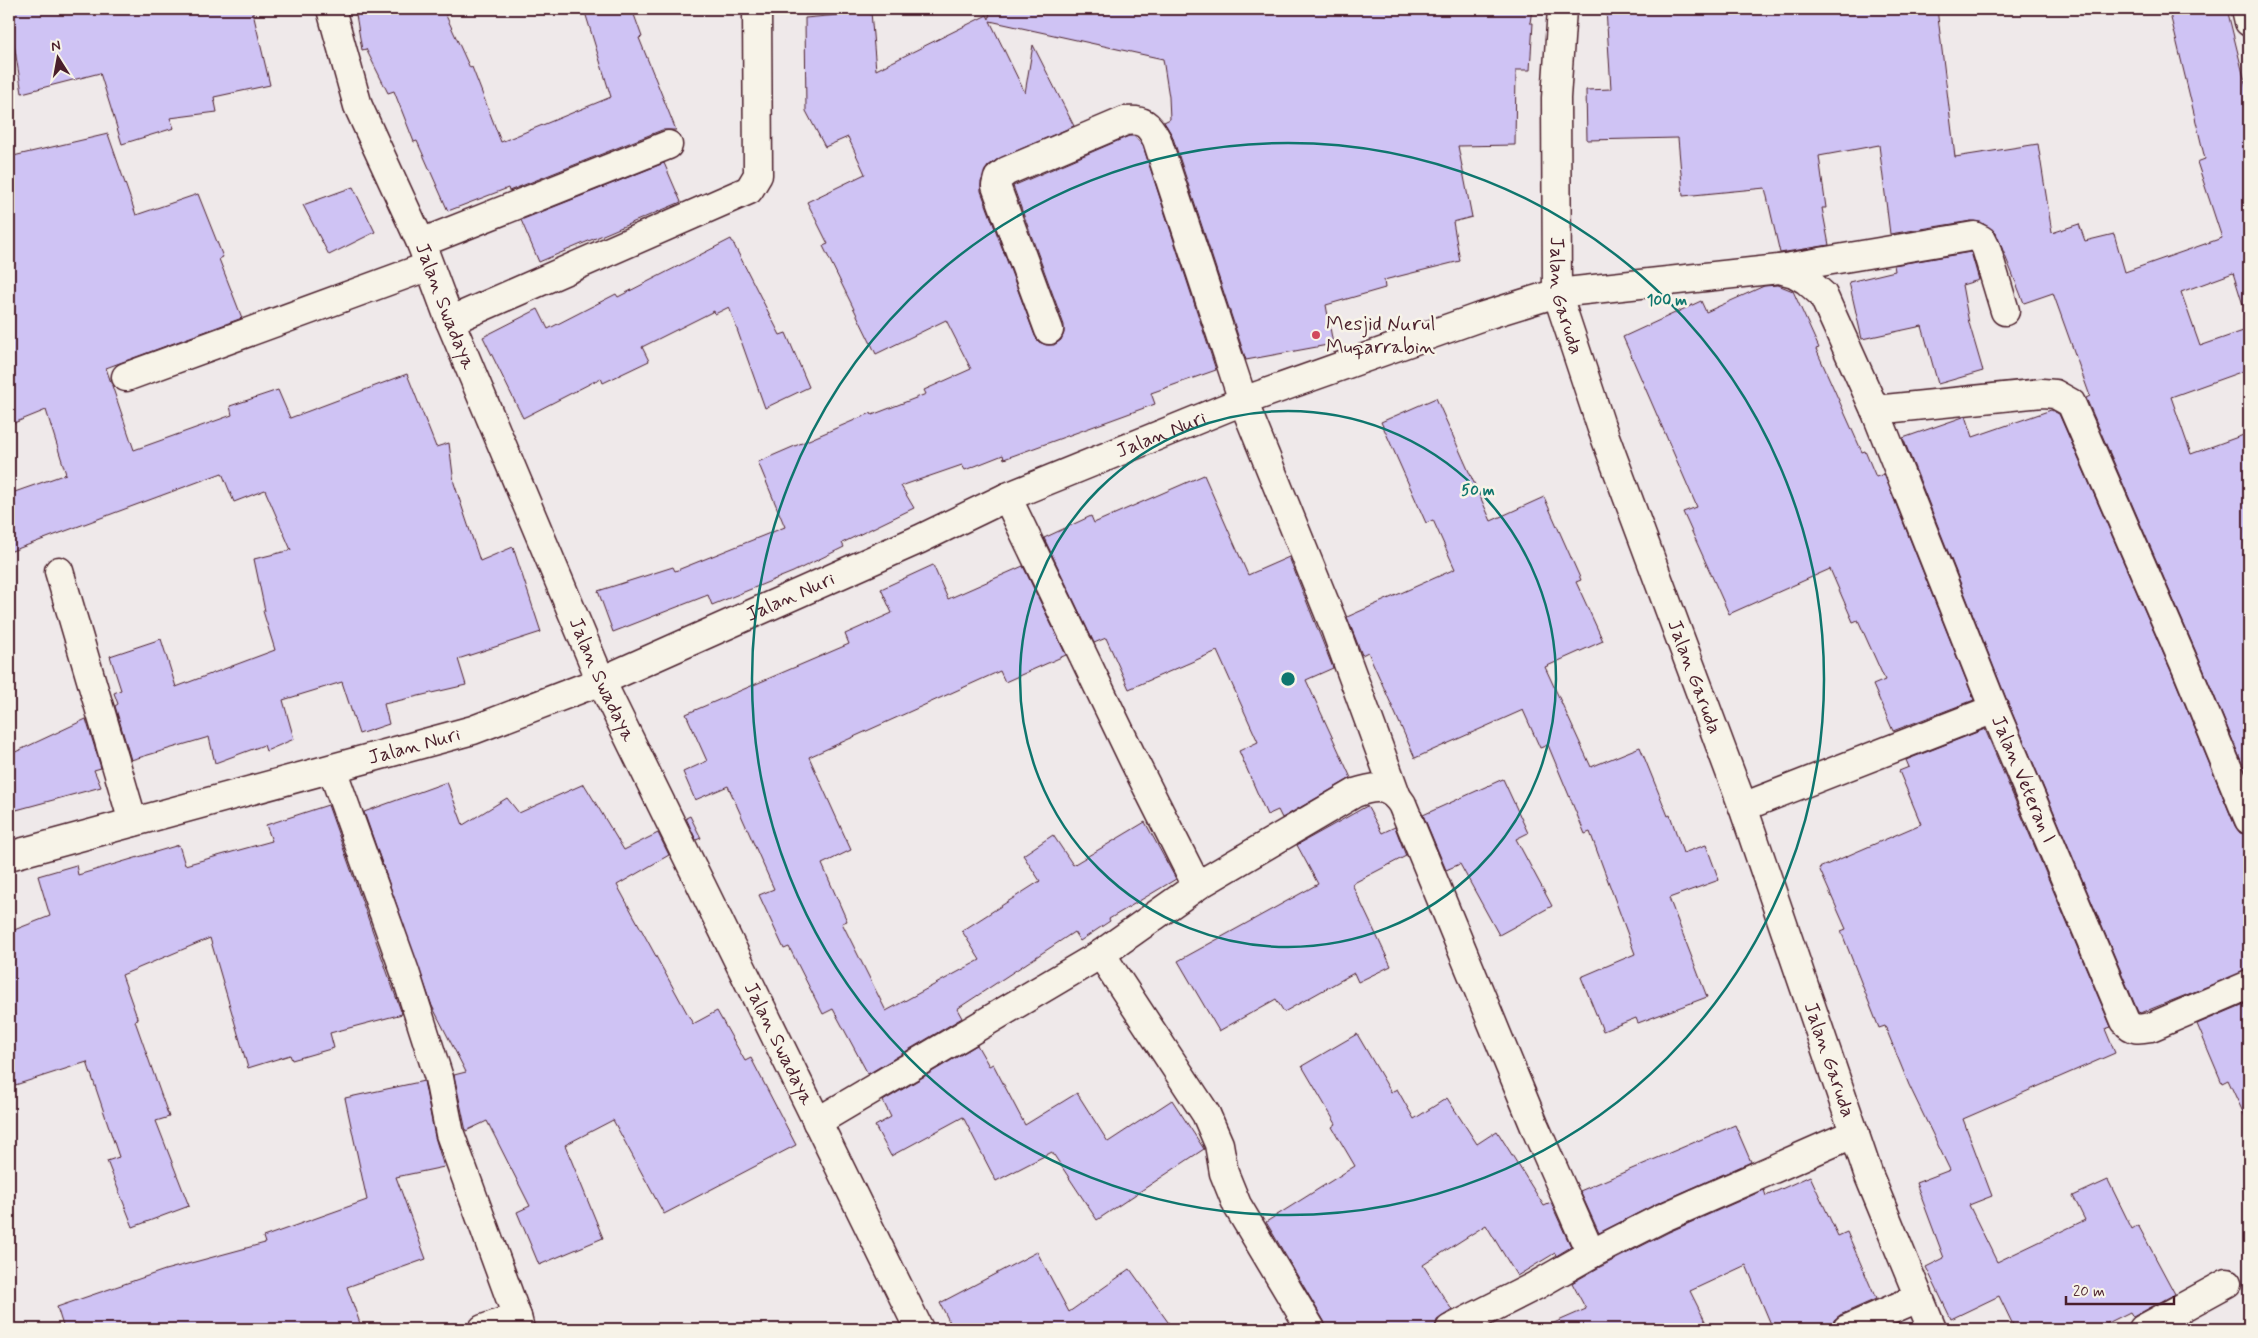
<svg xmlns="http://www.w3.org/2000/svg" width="2258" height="1338" font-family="Mynerve,sans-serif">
<rect width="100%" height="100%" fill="#efe9ea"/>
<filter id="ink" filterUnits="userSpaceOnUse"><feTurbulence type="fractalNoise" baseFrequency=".02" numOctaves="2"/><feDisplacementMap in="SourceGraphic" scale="10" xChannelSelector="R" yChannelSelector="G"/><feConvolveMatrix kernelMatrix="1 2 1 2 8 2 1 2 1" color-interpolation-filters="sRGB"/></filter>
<g filter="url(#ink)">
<!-- building -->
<g fill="#cfc3f4" stroke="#4a1f2b">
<path d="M9 9H252L270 85 214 97 217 112 170 118 174 128 122 144 100 73 22 93 13 38 9 39Z"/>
<path d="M355 9H443L470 68 472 67 501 142 611 97 584 9H632L642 37 639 38 676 130H662L509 191 508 188 448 211 417 141 414 142 394 91 388 93 366 49 362 50Z"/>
<path d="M990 9H1532L1530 23H1533L1530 70H1516L1515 145 1458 146 1472 217 1453 222 1460 261 1384 280 1385 288 1326 305 1333 344 1246 360 1172 135 1164 122 1170 119 1169 97 1163 59 990 21 1025 93 1033 45 1074 126 998 159 988 166 981 182V191L1035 336 1039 342 1046 345H1054L1061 340 1064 333V325L1013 186 1129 136H1134L1143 146 1216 370 1151 393 1155 404 1004 459 1003 455 965 470 962 465 901 486 914 508 842 543 844 547 793 572 712 605 708 595 613 632 598 591 673 567 675 571 785 527 758 462 871 413 872 415 926 394 924 390 971 369 946 320 876 354 823 246 828 244 807 202 865 174 848 137 825 147 806 111 805 18 871 12 876 70 987 15 989 19Z"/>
<path d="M1606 9H1937L1955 157 2038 144 2052 233 2079 224 2085 241 2114 234 2125 272 2222 238 2197 162 2205 159 2170 14 2192 9H2227L2249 98V304L2243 305 2233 273 2181 292 2200 346 2249 329V369L2171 397 2191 454 2249 433V780L2202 666 2086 398 2090 396 2053 293 2024 303 1996 233 1981 222 1971 221 1890 234 1879 145 1819 156 1826 208H1822L1829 245 1780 253 1765 188 1683 196 1678 138 1587 140 1586 90 1611 89Z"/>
<path d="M108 134 136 215 198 194 223 257 219 259 242 318 106 368 134 450 232 415 230 406 278 390 290 418 407 374 436 447 449 443 454 483 480 561 513 547 541 632 458 659 466 685 384 704 389 724 359 734 342 682 283 700 294 739 266 751 264 745 215 763 209 737 131 760 115 706 118 704 114 693 121 690 110 656 161 639 176 687 275 650 263 611H265L254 559 291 550 265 490 234 502 222 473 9 552V494L66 474 46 410 9 425V157Z"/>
<path d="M664 163 681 202 539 262 521 220Z"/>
<path d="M353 187 375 232 329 255 303 205Z"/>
<path d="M731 239 780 335 786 333 809 387 765 408 729 307 715 314 714 311 642 347 649 361 603 383 601 378 523 418 483 337 538 309 548 329 616 294 618 297Z"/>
<path d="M1971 252 1979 280 1962 285 1969 323 1983 371 1938 384 1922 326 1862 339 1849 282 1895 271 1894 265Z"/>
<path d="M1778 285 1793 291 1819 348 1816 349 1862 452 1865 451 1876 477 1884 474 1974 700 1893 731 1873 685 1885 680 1858 620 1853 622 1830 569 1729 614 1683 512 1697 507 1623 337 1701 301 1706 312 1764 286Z"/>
<path d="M1436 398 1491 521 1544 497 1581 580 1576 582 1603 641 1545 667 1591 767 1640 747 1668 816 1670 815 1683 853 1706 845 1719 880 1669 898 1707 997 1638 1023 1636 1018 1603 1031 1581 977 1635 954 1590 832 1585 834 1548 745 1540 748 1523 710 1415 758 1368 652 1362 655 1347 617 1455 569 1433 520 1426 523 1381 422Z"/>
<path d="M2051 410 2059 414 2174 678 2235 826 2240 833 2249 835V970L2141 1013 2138 1012 2008 703 1903 438 1966 416 1973 437Z"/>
<path d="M1204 475 1248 575 1289 557 1333 668 1306 680 1351 778 1282 818 1278 810 1267 815 1239 751 1258 742 1217 651 1129 689 1106 638 1094 643 1044 538 1091 516 1094 523Z"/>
<path d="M933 565 948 599 1023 566 1066 655 1005 682 1000 671 809 757 851 850 822 864 847 921 842 923 886 1011 980 960 962 931 1040 881 1023 855 1053 835 1073 865 1145 822 1176 879 1109 919 1110 921 1080 941 1074 932 957 1009 962 1018 868 1074 833 1009 823 1014 789 947 784 949 759 895 774 889 728 786 695 800 683 772 707 761 686 714 849 644 845 634 892 613 881 589Z"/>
<path d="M86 719 101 768 94 770 101 787 9 812V755Z"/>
<path d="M1985 729 2111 1027 2105 1029 2115 1053 1963 1119 1992 1196 1969 1205 1997 1262 2085 1220 2073 1196 2108 1180 2132 1229 2138 1225 2175 1294 2133 1317 2130 1312 2096 1329H2015L1999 1296 1951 1319 1926 1267 1944 1258 1916 1183 1950 1170 1909 1085 1885 1026 1879 1028 1841 931 1846 929 1819 868 1921 824 1899 771 1909 767 1906 760Z"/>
<path d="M1503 779 1528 833 1516 839 1552 906 1499 935 1460 864 1446 870 1423 815Z"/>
<path d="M447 782 463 825 507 798 519 813 584 784 624 850 658 833 669 855 617 885 693 1024 717 1011 745 1061 751 1058 796 1145 664 1214 613 1120 565 1145 603 1238 539 1265 517 1212 530 1206 487 1121 466 1131 454 1075 466 1072 432 1006 364 812Z"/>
<path d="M328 805 402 1014 330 1033 334 1048 292 1060 290 1055 248 1068 210 938 122 975 138 1020 135 1021 169 1117 156 1121 189 1206 133 1227 107 1161 119 1157 87 1062 9 1087V932L50 916 38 876 76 865 78 875 179 845 185 865 272 841 266 825Z"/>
<path d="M1367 806 1382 833 1395 827 1406 856 1352 884 1391 966 1358 982 1354 973 1284 1012 1276 999 1219 1031 1178 961 1318 884 1297 845Z"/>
<path d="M690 816 701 838 696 840 686 818Z"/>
<path d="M2249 1002V1125L2228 1080 2222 1083 2197 1024Z"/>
<path d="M1357 1034 1391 1092 1397 1089 1414 1119 1447 1098 1477 1144 1497 1131 1544 1206 1551 1203 1571 1247 1556 1256 1555 1253 1517 1276 1486 1225 1423 1265 1452 1310 1437 1320 1435 1329H1327L1324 1321 1266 1222 1355 1166 1332 1127 1336 1124 1302 1066Z"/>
<path d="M977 1045 989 1066 993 1064 1025 1125 1077 1093 1108 1142 1172 1100 1204 1149 1097 1220 1052 1152 996 1181 963 1117 891 1156 875 1126 891 1117 883 1101Z"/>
<path d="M424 1081 435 1137 444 1167 396 1177 426 1259 347 1287 362 1329H64L57 1307 165 1270 265 1243 263 1237 367 1200 345 1098Z"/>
<path d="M1735 1125 1751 1162 1656 1204 1599 1233 1580 1191Z"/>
<path d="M1810 1176 1838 1236 1847 1232 1876 1299 1840 1315 1834 1320 1832 1329H1773L1746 1265 1690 1291 1709 1329H1540L1586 1309 1572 1283 1598 1268 1669 1232 1764 1190 1766 1196Z"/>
<path d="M1037 1252 1069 1312 1130 1269 1173 1329H953L940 1303Z"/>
</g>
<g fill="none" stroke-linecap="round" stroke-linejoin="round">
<!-- minor casing -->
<g stroke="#4a1f2b" stroke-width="31">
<g id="minor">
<path id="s1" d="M331 9 358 106 421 243 450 321 601 681 919 1329"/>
<path id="s2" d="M1562 9 1556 98 1557 293 1601 426 1743 807 1869 1176 1932 1329"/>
<path d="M2246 9 2249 22"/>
<path d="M421 243 668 145"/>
<path d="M1779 269 1974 236 1982 240 1986 248 2005 311"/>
<path d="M450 321 749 190 758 175 757 9"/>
<path d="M1049 330 996 186 998 178 1007 171 1125 121C1143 119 1149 124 1157 140L1243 401 1335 628 1397 797"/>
<path d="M126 377 429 266"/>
<path d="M1875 410 2042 393 2055 394 2071 403 2188 672 2249 820"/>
<path d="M1007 497 1134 761 1197 886"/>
<path d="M59 571 133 822"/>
<path d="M332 769 405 972 439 1078 450 1134 517 1317 520 1329"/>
<path d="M1743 807 1994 709"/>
<path id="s3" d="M9 856 473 730 601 681 920 539 1007 497 1243 401 1480 317 1557 293 1779 269 1794 273 1806 280 1823 295 1875 410 1994 709 2125 1021C2133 1031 2140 1029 2151 1027L2249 985"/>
<path d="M1101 954 1206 1114 1219 1144 1224 1173 1237 1205 1311 1329"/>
<path d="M817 1122 1101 954 1197 886 1355 793C1375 786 1389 784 1402 804L1535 1127 1591 1254"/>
<path d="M483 1329 517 1317"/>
<path d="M1450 1329 1535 1286 1591 1254 1662 1218 1855 1133"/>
<path d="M1847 1329 1918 1298"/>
<path d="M2143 1329 2227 1283"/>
</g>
</g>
<!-- minor -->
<use href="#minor" stroke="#f7f3e8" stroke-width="28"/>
</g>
</g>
<!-- distance rings -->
<g fill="none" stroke="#0f766e" stroke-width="2.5">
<circle cx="1288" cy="679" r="268"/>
<circle cx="1288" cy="679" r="536"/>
</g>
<!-- markers -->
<circle fill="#d1495b" stroke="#f7f3e8" stroke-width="2" cx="1316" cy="335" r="5"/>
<g text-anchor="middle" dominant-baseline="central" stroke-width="5" stroke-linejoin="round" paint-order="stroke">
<!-- street labels -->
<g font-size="20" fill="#4a1f2b" stroke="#f7f3e8">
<text stroke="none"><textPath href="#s2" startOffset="288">Jalan Garuda</textPath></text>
<text stroke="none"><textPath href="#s1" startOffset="319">Jalan Swadaya</textPath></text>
<text stroke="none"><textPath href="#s3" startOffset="1230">Jalan Nuri</textPath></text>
<text stroke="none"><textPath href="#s3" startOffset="825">Jalan Nuri</textPath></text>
<text stroke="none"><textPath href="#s2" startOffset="692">Jalan Garuda</textPath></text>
<text stroke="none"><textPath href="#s1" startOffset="724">Jalan Swadaya</textPath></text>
<text stroke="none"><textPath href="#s3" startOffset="420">Jalan Nuri</textPath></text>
<text stroke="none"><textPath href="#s3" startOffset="2450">Jalan Veteran I</textPath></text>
<text stroke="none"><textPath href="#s1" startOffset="1129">Jalan Swadaya</textPath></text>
<text stroke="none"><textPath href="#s2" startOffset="1098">Jalan Garuda</textPath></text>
</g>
<!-- poi labels -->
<g font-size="20" fill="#4a1f2b" stroke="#f7f3e8" text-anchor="start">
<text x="1326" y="324">Mesjid Nurul<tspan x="1326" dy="23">Muqarrabin</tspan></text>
</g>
</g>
<circle cx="1288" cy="679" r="8" fill="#0f766e" stroke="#f7f3e8" stroke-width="2.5"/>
<g font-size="15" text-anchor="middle" font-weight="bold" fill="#0f766e" stroke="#f7f3e8" stroke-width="5" stroke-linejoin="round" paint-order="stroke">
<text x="1667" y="305">100 m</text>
<text x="1478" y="495">50 m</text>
</g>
<!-- margin -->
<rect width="2258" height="1338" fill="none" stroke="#f7f3e8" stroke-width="30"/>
<rect x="15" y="15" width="2228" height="1308" fill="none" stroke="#4a1f2b" stroke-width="2" filter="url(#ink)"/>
<!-- north arrow -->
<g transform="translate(58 58) rotate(349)" stroke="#f7f3e8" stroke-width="4" paint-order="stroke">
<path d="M0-4L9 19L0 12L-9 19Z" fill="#4a1f2b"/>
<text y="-8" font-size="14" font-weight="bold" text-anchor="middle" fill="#4a1f2b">N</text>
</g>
<!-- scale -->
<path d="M2066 1296v8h108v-8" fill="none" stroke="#4a1f2b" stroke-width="2.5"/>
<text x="2073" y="1296" font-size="15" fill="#4a1f2b" stroke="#f7f3e8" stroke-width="4" paint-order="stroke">20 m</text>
</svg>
